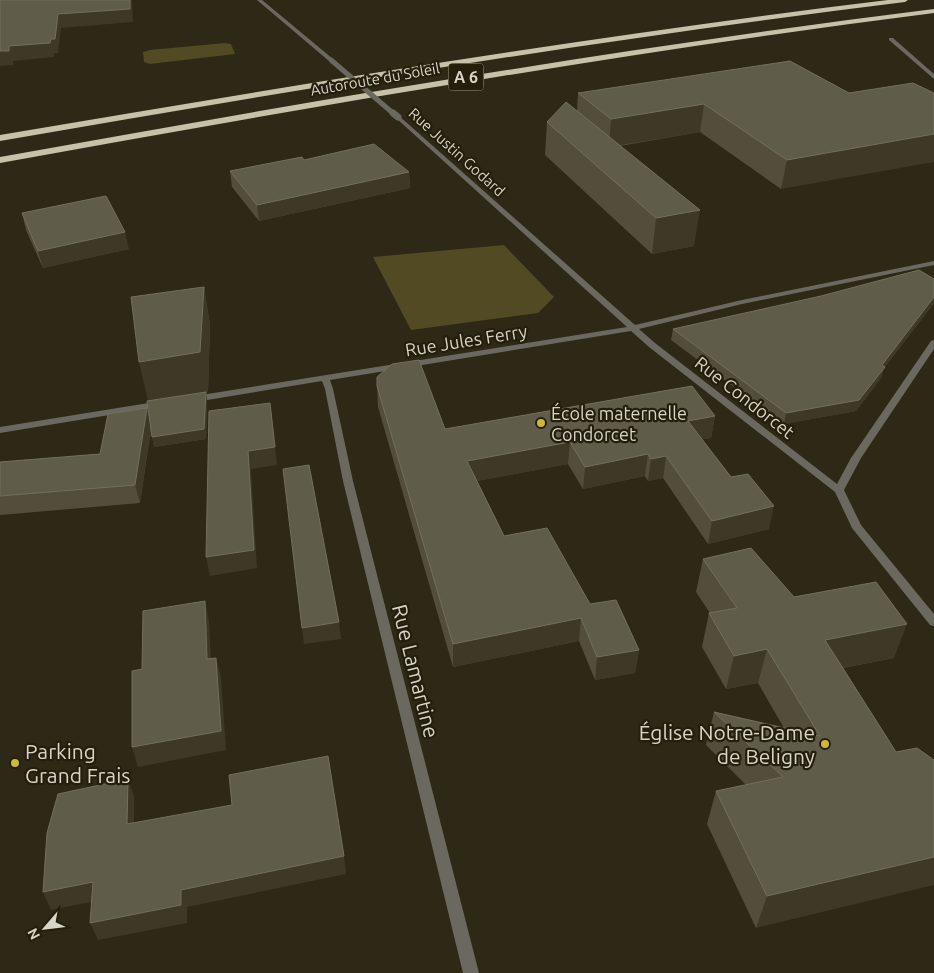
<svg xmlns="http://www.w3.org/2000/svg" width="934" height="973" font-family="Ubuntu,sans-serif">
<rect width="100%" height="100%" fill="#2d2916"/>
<!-- green -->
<g fill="#524a23">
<path d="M225 43 231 44 235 54 150 64 144 62 143 52 150 50Z"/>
<path d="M504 245 554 297 538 313 411 330 373 257Z"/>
</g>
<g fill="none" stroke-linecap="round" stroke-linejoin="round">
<!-- street -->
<g fill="#6a685f" fill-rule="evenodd">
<path d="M257 0H262L333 59V61H329Z"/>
<path d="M889 38H893L934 74V79L889 40Z"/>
<path d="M398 115 635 325 742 300 934 261V265L742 304 639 329 655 343 837 484 851 458 931 341 934 340V349L861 458 844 490 861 525 934 614V626L930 625 852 528 835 492 649 347 631 331 330 380 333 389 353 481 479 973H463L343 481 325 389 322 381 195 402 190 399 195 396 627 327 396 118V116Z"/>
<path d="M161 401 164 402 166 404 164 406 0 433V427Z"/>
</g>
<!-- highway -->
<g fill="#c6c1a9" fill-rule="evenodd">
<path d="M888 0H908L905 2C602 39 301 89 0 141V135C295 85 591 36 888 0Z"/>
<path d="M934 9V13C621 53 310 107 0 163V157C310 101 621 48 934 9Z"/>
</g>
<!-- street-bridge-far1 -->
<path stroke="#6a685f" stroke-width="5" d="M331 60 394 114"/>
<!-- street-bridge -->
<path stroke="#6a685f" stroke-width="7" d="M393 113 398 117"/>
</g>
<!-- wall -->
<g fill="#524e3b">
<path d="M578 93H849L781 189 700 132 620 146 694 246 652 254 545 155 547 122 577 111Z"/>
<path d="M304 160 409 172 410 188 259 221 232 187 230 171Z"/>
<path d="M22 213 129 249 43 268 26 230Z"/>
<path d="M934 279V303L884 368 881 378 856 411 784 424 671 340 673 329Z"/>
<path d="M204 287 210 325 208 392H206L207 401 206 439 154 447 151 429 140 503 0 515V462L100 454 147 408 150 419 148 401Z"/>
<path d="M377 386 445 429 715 416 711 438 702 439 769 529 708 544 663 478 648 481 645 476 583 489 568 464 477 481 504 536 590 604 639 650 635 673 595 680 579 641 453 667 378 407Z"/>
<path d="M703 559 794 597 894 658 843 668 896 752 756 928 707 824 716 791 746 785 706 745 714 712 784 728 758 683 726 689 702 647 709 613H710L696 592Z"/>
</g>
<!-- shaded-wall -->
<g fill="#3d3926">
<path d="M130 0H132L133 22 61 28 58 53H54V57L13 61V65L0 66V51L9 46 51 39 58 14Z"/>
<path d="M704 104 700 132 609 147 611 119Z"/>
<path d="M934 131V162L781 189 787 160Z"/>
<path d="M409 172 410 188 259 221 257 205Z"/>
<path d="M700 210 694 246 652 254 656 218Z"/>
<path d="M125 232 129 249 43 268 38 251Z"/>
<path d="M204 287 210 325 208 392H206L207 401 206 439 154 447 152 437 148 401 139 362Z"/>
<path d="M934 297V303L884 368 881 378 856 411 784 424 786 413 882 365Z"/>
<path d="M270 403 277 465 251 469 257 568 210 576 206 557 248 451Z"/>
<path d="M147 408 151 426 140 503 135 485Z"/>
<path d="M715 416 711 438 685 442 688 421Z"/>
<path d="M570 442 568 464 467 483V461Z"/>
<path d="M648 454 645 476 583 489 585 467Z"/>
<path d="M666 456 663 478 648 481 651 459Z"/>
<path d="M774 506 769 529 708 544 712 521Z"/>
<path d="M205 601 209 621 212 679 207 659Z"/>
<path d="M581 618 579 641 453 667V644Z"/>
<path d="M339 622 341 639 304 644 302 628Z"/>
<path d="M907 624 894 658 814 673 825 640Z"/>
<path d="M767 649 758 683 726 689 734 656Z"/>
<path d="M639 650 635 673 595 680 597 657Z"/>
<path d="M216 658 221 677 226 750 138 767 132 747Z"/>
<path d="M128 779 134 797V842L127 824Z"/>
<path d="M344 856 346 874 187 907V923L98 940 90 923 181 890Z"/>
<path d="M934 857V885L756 928 767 896Z"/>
<path d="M93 882 100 900 51 910 43 892Z"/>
</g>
<!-- building -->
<g fill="#605c4a" stroke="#736f5e">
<path d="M0 0H130V9L58 14 55 39H51L50 43 9 46V51H0Z"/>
<path d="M790 61 849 93 913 83 934 93V134L787 160 704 104 611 119 578 93Z"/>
<path d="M566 102 700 210 656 218 547 122Z"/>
<path d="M374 144 409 172 257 205 230 171 302 157 304 160Z"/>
<path d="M106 196 125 232 38 251 22 213Z"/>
<path d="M919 270 934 279V297L882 365 885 367 859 400 786 413 673 329 821 296Z"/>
<path d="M204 287 200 352 139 362 131 297Z"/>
<path d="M419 360 445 429 692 386 715 416 688 421 731 477 748 474 774 506 712 521 666 456 651 459 648 454 585 467 570 442 467 461 504 536 547 528 590 604 616 600 639 650 597 657 581 618 453 644 377 386V377L392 364Z"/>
<path d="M206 392 204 429 152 437 147 401Z"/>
<path d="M270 403 275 447 248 451 254 550 206 557 209 411Z"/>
<path d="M147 408 135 485 0 496V462L100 454 108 414Z"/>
<path d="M309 465 339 622 302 628 283 469Z"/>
<path d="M751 548 794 597 876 582 907 624 825 640 896 752 917 748 934 760V857L767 896 716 791 783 777 714 712 820 736 767 649 734 656 709 613 737 608 703 559Z"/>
<path d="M205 601 207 659 216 658 221 731 132 747V671L142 669 143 611Z"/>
<path d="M328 756 344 856 181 890V905L90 923 93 882 43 892 47 833 58 794 128 779 127 824 232 805 229 775Z"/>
</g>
<!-- markers -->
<g fill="#d0b736" stroke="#231f0c" stroke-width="2">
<circle cx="541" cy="423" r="5"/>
<circle cx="825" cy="744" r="5"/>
<circle cx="15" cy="763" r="5"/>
</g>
<g text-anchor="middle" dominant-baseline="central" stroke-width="4.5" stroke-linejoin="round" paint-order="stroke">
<!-- far-street labels -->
<g font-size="15" fill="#d7d4c8" stroke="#231f0c">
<text transform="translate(375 79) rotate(-10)">Autoroute du Soleil</text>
<text transform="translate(457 152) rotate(42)">Rue Justin Godard</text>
</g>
<!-- shield labels -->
<rect fill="#231f0c" stroke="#a19e90" stroke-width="1" x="448.5" y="63.5" width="35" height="27" rx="4"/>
<g font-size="16" font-weight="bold" fill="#d7d4c8">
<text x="466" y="77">A 6</text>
</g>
<!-- street labels -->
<g font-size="18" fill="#d7d4c8" stroke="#231f0c">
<text transform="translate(466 340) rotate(-9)">Rue Jules Ferry</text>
<text transform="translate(745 397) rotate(38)">Rue Condorcet</text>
</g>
<!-- poi labels -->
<g font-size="18" fill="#d7d4c8" stroke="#231f0c" text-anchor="start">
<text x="551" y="413">École maternelle<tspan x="551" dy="21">Condorcet</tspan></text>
</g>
<!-- near-street labels -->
<g font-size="21" fill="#d7d4c8" stroke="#231f0c">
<text transform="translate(416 671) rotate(76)">Rue Lamartine</text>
</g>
<!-- near-poi labels -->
<g font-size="21" fill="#d7d4c8" stroke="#231f0c" text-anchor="end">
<text x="815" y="732">Église Notre-Dame<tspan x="815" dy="24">de Beligny</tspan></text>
<text x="25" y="751" text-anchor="start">Parking<tspan x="25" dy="24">Grand Frais</tspan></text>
</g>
</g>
<!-- north arrow -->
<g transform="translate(45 928) rotate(242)" stroke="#231f0c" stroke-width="4" paint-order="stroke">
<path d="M0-4L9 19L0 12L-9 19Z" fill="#d7d4c8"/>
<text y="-8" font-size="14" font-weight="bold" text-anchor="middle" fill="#d7d4c8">N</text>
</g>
</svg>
